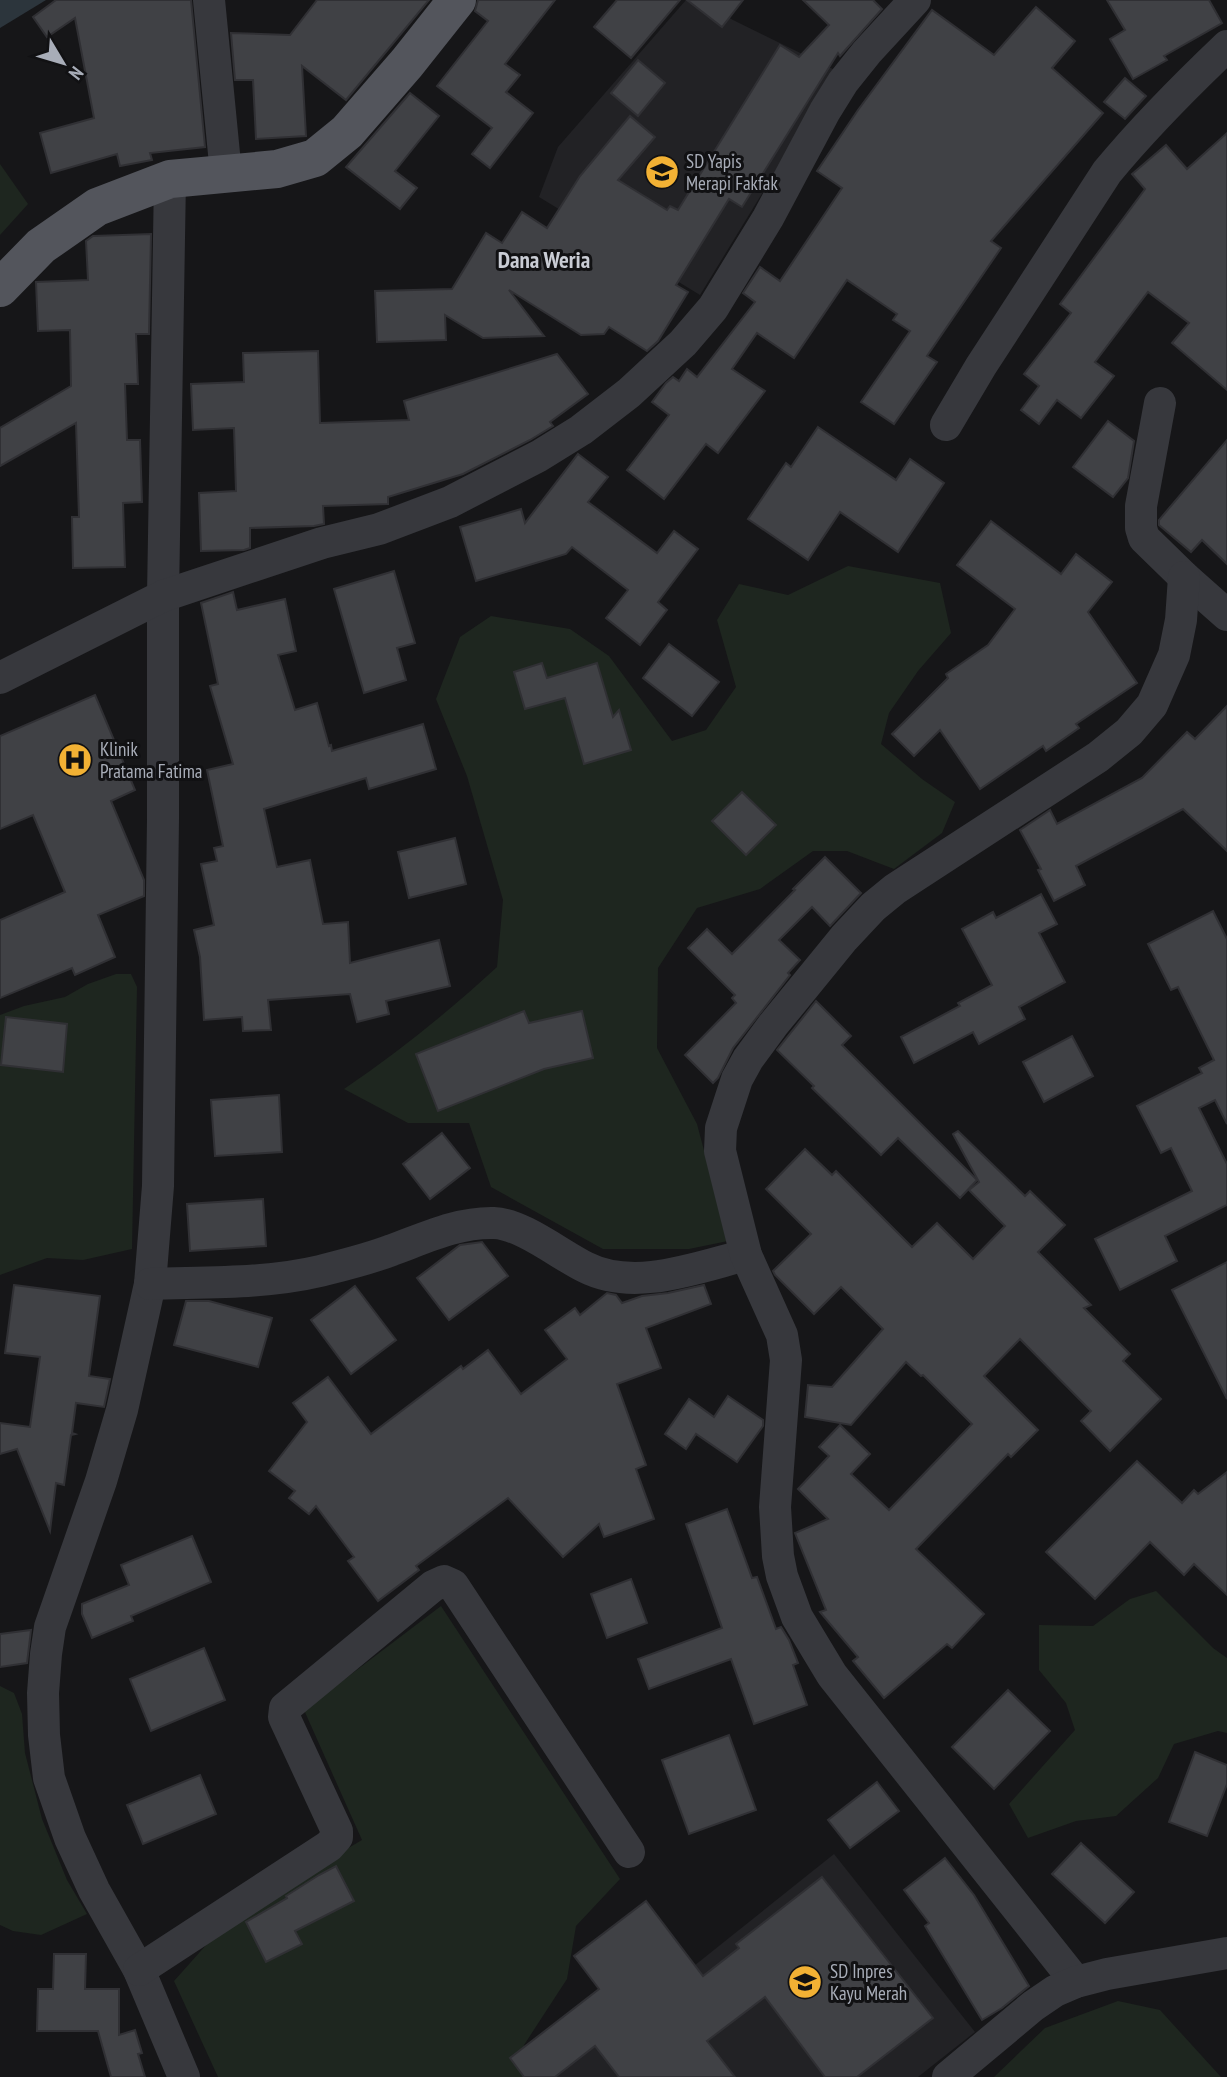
<svg xmlns="http://www.w3.org/2000/svg" width="1227" height="2077" font-family="'PT Sans Narrow',sans-serif">
<rect width="100%" height="100%" fill="#161618"/>
<!-- built -->
<g fill="#222225">
<path d="M686 0H700L733 20 837 71 700 295 539 197 558 147Z"/>
<path d="M834 1854 975 2032 918 2077H555Z"/>
</g>
<!-- green -->
<g fill="#1e261f">
<path d="M0 164 28 204 0 235Z"/>
<path d="M848 566 940 583 951 633 918 671 889 713 881 744 922 779 955 802 942 833 894 869 847 851H813L760 889 697 908 658 968 657 1048 697 1124 728 1241 689 1249H603L491 1187 469 1123H408L344 1089C399 1052 449 1011 497 967L503 900 467 776 436 699 460 637 491 616 570 629 609 656 672 741 706 730 736 687 717 620 739 584 788 595Z"/>
<path d="M116 974H131L137 987 132 1249 83 1260 47 1258 0 1275V1015L24 1006 65 997 88 984Z"/>
<path d="M1156 1591 1213 1648 1227 1658V1733L1218 1731 1174 1744 1158 1778 1116 1816 1076 1821 1028 1838 1009 1804 1075 1730 1066 1703 1039 1670V1625L1093 1626 1130 1599Z"/>
<path d="M441 1606 620 1879 576 1926 567 1979 524 2045 535 2077H218L174 1981 232 1916 362 1840 304 1710Z"/>
<path d="M0 1686 14 1693 22 1714 25 1753 42 1819 67 1880 87 1914 41 1935 13 1931 0 1925Z"/>
<path d="M1118 2001 1160 2010 1221 2077H994L1045 2028Z"/>
</g>
<!-- water -->
<path fill="#2c353c" d="M0 0H46L0 28Z"/>
<!-- building -->
<g fill="#404145" stroke="#303034" stroke-width="2">
<path d="M56 0H191L205 147 150 153 152 160 120 166 117 154 51 173 40 133 94 118 75 18 47 37 33 17Z"/>
<path d="M317 0H429L346 100 302 66 306 136 256 139 253 80H235L231 33 290 35Z"/>
<path d="M478 0H555L505 64 520 75 506 92 533 113 490 168 472 154 492 128 437 86 488 21 475 11Z"/>
<path d="M617 0H680L631 58 594 27Z"/>
<path d="M687 0H743L722 27Z"/>
<path d="M803 0H873L882 9 840 56 838 53 742 207 729 199 676 285 688 292 658 341 647 351 609 327 604 334 581 335 509 290 544 336 483 338 445 315 446 340 377 342 375 291 452 289 486 233 502 243 522 212 547 228 580 176 630 116 655 137 618 180 667 210 670 206 678 210 780 45 799 57 829 25Z"/>
<path d="M1107 0H1209L1222 23 1164 56 1167 60 1133 79 1110 39 1125 30Z"/>
<path d="M1036 7 1075 41 1052 68 1103 113 991 241 1001 248 927 356 937 362 894 424 861 402 910 331 893 320 897 314 847 280 794 358 757 333 732 369 765 391 718 453 706 444 664 499 627 470 669 415 652 402 666 383 673 377 679 381 687 369 697 377 755 302 743 293 760 267 780 281 842 188 817 171 858 110 932 10 994 55Z"/>
<path d="M638 60 665 83 638 116 611 93Z"/>
<path d="M1125 78 1146 96 1125 119 1104 102Z"/>
<path d="M410 93 439 116 395 171 417 188 400 209 346 167Z"/>
<path d="M1227 133V390L1172 343 1189 323 1148 292 1095 362 1114 376 1081 418 1057 400 1039 424 1021 410 1039 386 1024 374 1071 313 1060 304 1145 189 1132 174 1166 145 1187 169Z"/>
<path d="M151 234 149 334H136L138 384H125L127 440H140L142 502 123 503 125 567 73 568 72 517H79L76 423 0 466V428L71 386 70 330 38 331 36 282 88 280 86 241 93 236Z"/>
<path d="M318 351 320 423 409 420 404 401 557 354 588 394 550 422 553 426 530 440 463 474 388 497V504L323 506 324 524 314 526 250 528V548L244 550 201 551 199 493 236 491 234 428 193 430 191 384 244 382 243 353Z"/>
<path d="M1108 421 1134 441 1128 478 1113 497 1073 467Z"/>
<path d="M818 427 896 480 910 459 944 483 898 552 840 512 808 560 748 519 786 463 791 467Z"/>
<path d="M1227 440V564L1202 540 1191 552 1159 525V520Z"/>
<path d="M578 454 608 477 588 502 657 553 674 531 698 549 658 602 667 610 640 645 606 618 628 590 572 547 566 554 476 581 460 527 521 509 525 523Z"/>
<path d="M991 521 1061 574 1076 554 1112 582 1088 612 1137 683 1076 724 1079 728 1046 751 1043 746 980 789 940 730 914 756 892 734 948 678 946 674 988 645 1015 609 957 565Z"/>
<path d="M394 571 415 643 397 648 406 680 364 693 334 589Z"/>
<path d="M233 592 237 610 285 599 296 651 278 655 295 710 317 703 329 746 331 745 332 751 423 724 436 769 369 789 366 778 264 809 277 867 310 860 323 924 348 922 350 963 439 940 450 986 386 1001 389 1014 357 1022 350 994 268 1000 271 1030 243 1031 242 1017 204 1020 200 957 194 930 214 925 201 864 217 861 214 848 223 846 207 770 233 764 210 686 218 684 201 603Z"/>
<path d="M669 644 719 682 692 716 643 678Z"/>
<path d="M542 663 547 678 597 663 613 717 619 710 631 750 584 764 565 698 525 709 514 672Z"/>
<path d="M95 695 135 790 111 801 144 880V896L98 915 115 957 75 975 72 968 0 998V920L65 892 33 815 0 829V736Z"/>
<path d="M1227 706V851L1183 809 1076 866 1085 885 1054 901 1038 870 1041 869 1020 830 1050 810 1057 824 1142 778 1187 732 1195 739Z"/>
<path d="M742 792 776 825 746 855 712 821Z"/>
<path d="M455 838 466 884 409 898 398 852Z"/>
<path d="M825 857 861 893 830 926 812 907 779 940 800 960 788 973 790 975 733 1048 718 1078 713 1083 685 1055 736 1003 732 998 735 995 688 948 707 929 732 954 795 890 793 889Z"/>
<path d="M1041 894 1057 924 1039 933 1065 982 1019 1007 1025 1019 979 1044 973 1032 914 1063 901 1037 960 1006 958 1003 992 985 962 929 993 912 996 918Z"/>
<path d="M1213 911 1227 939V1124L1215 1100 1199 1108 1227 1164V1205L1165 1236 1177 1261 1120 1290 1095 1239 1192 1191 1171 1148 1161 1153 1137 1106 1202 1073 1199 1068 1214 1060 1178 987 1171 990 1148 944Z"/>
<path d="M816 1001 851 1036 842 1045 977 1180 960 1198 898 1138 881 1155 812 1088 814 1086 777 1050Z"/>
<path d="M524 1011 529 1023 582 1011 593 1058 544 1069 438 1111 416 1054Z"/>
<path d="M6 1017 67 1024 63 1072 1 1065Z"/>
<path d="M1072 1036 1093 1076 1044 1102 1023 1062Z"/>
<path d="M279 1095 282 1152 215 1156 211 1100Z"/>
<path d="M958 1131 1025 1196 1030 1191 1065 1225 1038 1252 1091 1305 1084 1308 1130 1354 1123 1361 1161 1399 1110 1451 1081 1421 1091 1411 1020 1339 984 1376 1038 1430 1011 1457 1008 1454 916 1549 984 1614 952 1648 947 1644 884 1698 853 1661 858 1657 820 1612 826 1610 795 1533 828 1519 798 1489 829 1456 819 1447 840 1425 870 1454 851 1474 889 1510 972 1424 923 1375 921 1376 906 1362 851 1425 805 1417 808 1385 832 1387 883 1329 841 1287 814 1314 775 1275 773 1271 811 1234 766 1189 805 1149 832 1175 836 1171 912 1247 937 1223 973 1259 1005 1226 969 1190 979 1182 953 1134Z"/>
<path d="M442 1133 470 1168 430 1199 403 1164Z"/>
<path d="M263 1199 266 1246 190 1251 187 1204Z"/>
<path d="M482 1242 508 1276 449 1320 417 1278 460 1245Z"/>
<path d="M1227 1262V1399L1172 1290Z"/>
<path d="M14 1285 100 1296 89 1376 110 1379 104 1407 76 1403 72 1433 75 1434 71 1435 64 1485 56 1483 50 1531 17 1449 0 1454V1423L30 1427 40 1357 5 1353Z"/>
<path d="M704 1285 711 1304 646 1328 661 1368 617 1384 646 1465 636 1469 654 1519 604 1537 599 1524 563 1557 508 1498 416 1566 419 1570 378 1601 348 1561 354 1557 316 1506 309 1514 289 1498 295 1491 269 1471 307 1422 293 1403 328 1377 371 1434 461 1366 463 1369 488 1350 521 1394 567 1359 545 1330 575 1308 580 1315 607 1293 616 1295 622 1303 642 1296 668 1293Z"/>
<path d="M355 1286 396 1340 351 1374 311 1320Z"/>
<path d="M186 1301H209L272 1318 258 1367 174 1345Z"/>
<path d="M728 1396 763 1420V1426L737 1462 696 1434 686 1449 665 1434 689 1399 714 1417Z"/>
<path d="M1137 1461 1182 1503 1194 1490 1198 1494 1227 1472V1595L1194 1564 1184 1575 1150 1542 1095 1599 1046 1552Z"/>
<path d="M727 1509 752 1578 757 1577 776 1629 781 1627 789 1640 798 1663 793 1665 807 1705 754 1724 731 1659 649 1689 638 1659 722 1628 686 1524Z"/>
<path d="M192 1536 211 1582 131 1616 133 1621 92 1638 82 1614V1604L129 1585 121 1565Z"/>
<path d="M631 1579 647 1623 607 1638 591 1594Z"/>
<path d="M31 1630 27 1663 0 1667V1634Z"/>
<path d="M204 1648 225 1700 151 1731 130 1679Z"/>
<path d="M1008 1690 1050 1731 994 1789 952 1747Z"/>
<path d="M729 1735 756 1810 689 1834 662 1760Z"/>
<path d="M1195 1752 1227 1765V1784L1207 1836 1169 1822Z"/>
<path d="M200 1775 216 1814 143 1844 127 1805Z"/>
<path d="M877 1782 899 1811 850 1848 828 1820Z"/>
<path d="M1081 1843 1134 1892 1105 1923 1052 1874Z"/>
<path d="M945 1858 974 1895 1029 1986 1002 2008 982 2020 925 1926 929 1923 904 1890Z"/>
<path d="M336 1866 354 1901 295 1931 302 1944 266 1962 246 1922 287 1898 286 1896 319 1875Z"/>
<path d="M822 1877 933 2018 857 2077H825L765 1997 707 2041 735 2077H619L595 2046 555 2077H524L510 2058 599 1989 574 1956 646 1901 703 1976 739 1948 736 1944Z"/>
<path d="M54 1954H86L85 1989H119V2035L135 2030 142 2053 138 2054 145 2077H111L98 2031H37L38 1989H53Z"/>
</g>
<g fill="none" stroke-linecap="round" stroke-linejoin="round">
<!-- minor -->
<g stroke="#37383d" stroke-width="32">
<path d="M209 0 226 174"/>
<path d="M170 179 163 596V819L158 1186 150 1284 122 1410 101 1481 50 1627 46 1654 43 1693 44 1735 49 1778 70 1838 94 1890 139 1970 184 2077"/>
<path d="M1160 403 1141 506V528L1144 538 1184 577 1227 615"/>
<path d="M946 425 981 366 1107 172C1144 127 1185 86 1227 46"/>
<path d="M0 678 163 596 322 543 379 529 450 502 539 456 581 430 629 393 683 343 713 308 768 218 825 111 843 82 867 52 915 0"/>
<path d="M150 1284C206 1282 265 1284 320 1271 344 1265 369 1259 392 1250 425 1238 458 1222 494 1223 522 1224 559 1254 585 1267 634 1292 695 1268 746 1255"/>
<path d="M139 1970 329 1846 337 1837V1831L284 1717 285 1708 433 1586 444 1581 453 1585 629 1852"/>
<path d="M1076 1982 832 1675 797 1617 782 1576 778 1556 775 1507 786 1360 782 1335 746 1255 720 1151 721 1128 737 1079 748 1059 773 1025 844 938 873 907 895 889 1098 757 1129 732 1152 705 1174 655 1181 620 1184 577"/>
<path d="M948 2077 1033 2006 1055 1991 1076 1982 1107 1974 1227 1953"/>
</g>
<!-- major -->
<path stroke="#53555c" stroke-width="38" d="M0 288 41 246 97 207 170 179 277 169 315 158 347 132 407 63 457 0"/>
</g>
<!-- icons -->
<defs>
<g id="school-disc" transform="scale(1.75)"><circle r="9.5" fill="#f2b134" stroke="#111113"/><path d="M0-5L7-2L0 1L-7-2ZM-4 1L0 2.5L4 1V4Q0 6-4 4Z" fill="#111"/></g>
<g id="hospital-disc" transform="scale(1.75)"><circle r="9.5" fill="#f2b134" stroke="#111113"/><path d="M-5-5h3v3.5h4V-5h3V5h-3V1.5h-4V5h-3Z" fill="#111"/></g>
</defs>
<g fill-rule="evenodd">
<use href="#school-disc" x="662" y="172"/>
<use href="#hospital-disc" x="75" y="760"/>
<use href="#school-disc" x="805" y="1982"/>
</g>
<g text-anchor="middle" dominant-baseline="central" stroke-width="6" stroke-linejoin="round" paint-order="stroke">
<!-- poi labels -->
<g font-size="19" fill="#a8adb8" stroke="#111113" text-anchor="start">
<text x="686" y="161">SD Yapis<tspan x="686" dy="22">Merapi Fakfak</tspan></text>
<text x="100" y="749">Klinik<tspan x="100" dy="22">Pratama Fatima</tspan></text>
<text x="830" y="1971">SD Inpres<tspan x="830" dy="22">Kayu Merah</tspan></text>
</g>
<!-- quarter labels -->
<g font-size="23" font-weight="bold" fill="#c9ccd4" stroke="#111113">
<text x="544" y="259">Dana Weria</text>
</g>
</g>
<!-- north arrow -->
<g transform="translate(63 63) rotate(128)" stroke="#111113" stroke-width="5" paint-order="stroke">
<path d="M0-5L12 26L0 18L-12 26Z" fill="#a8adb8"/>
<text y="-10" font-size="19" font-weight="bold" text-anchor="middle" fill="#a8adb8">N</text>
</g>
</svg>
